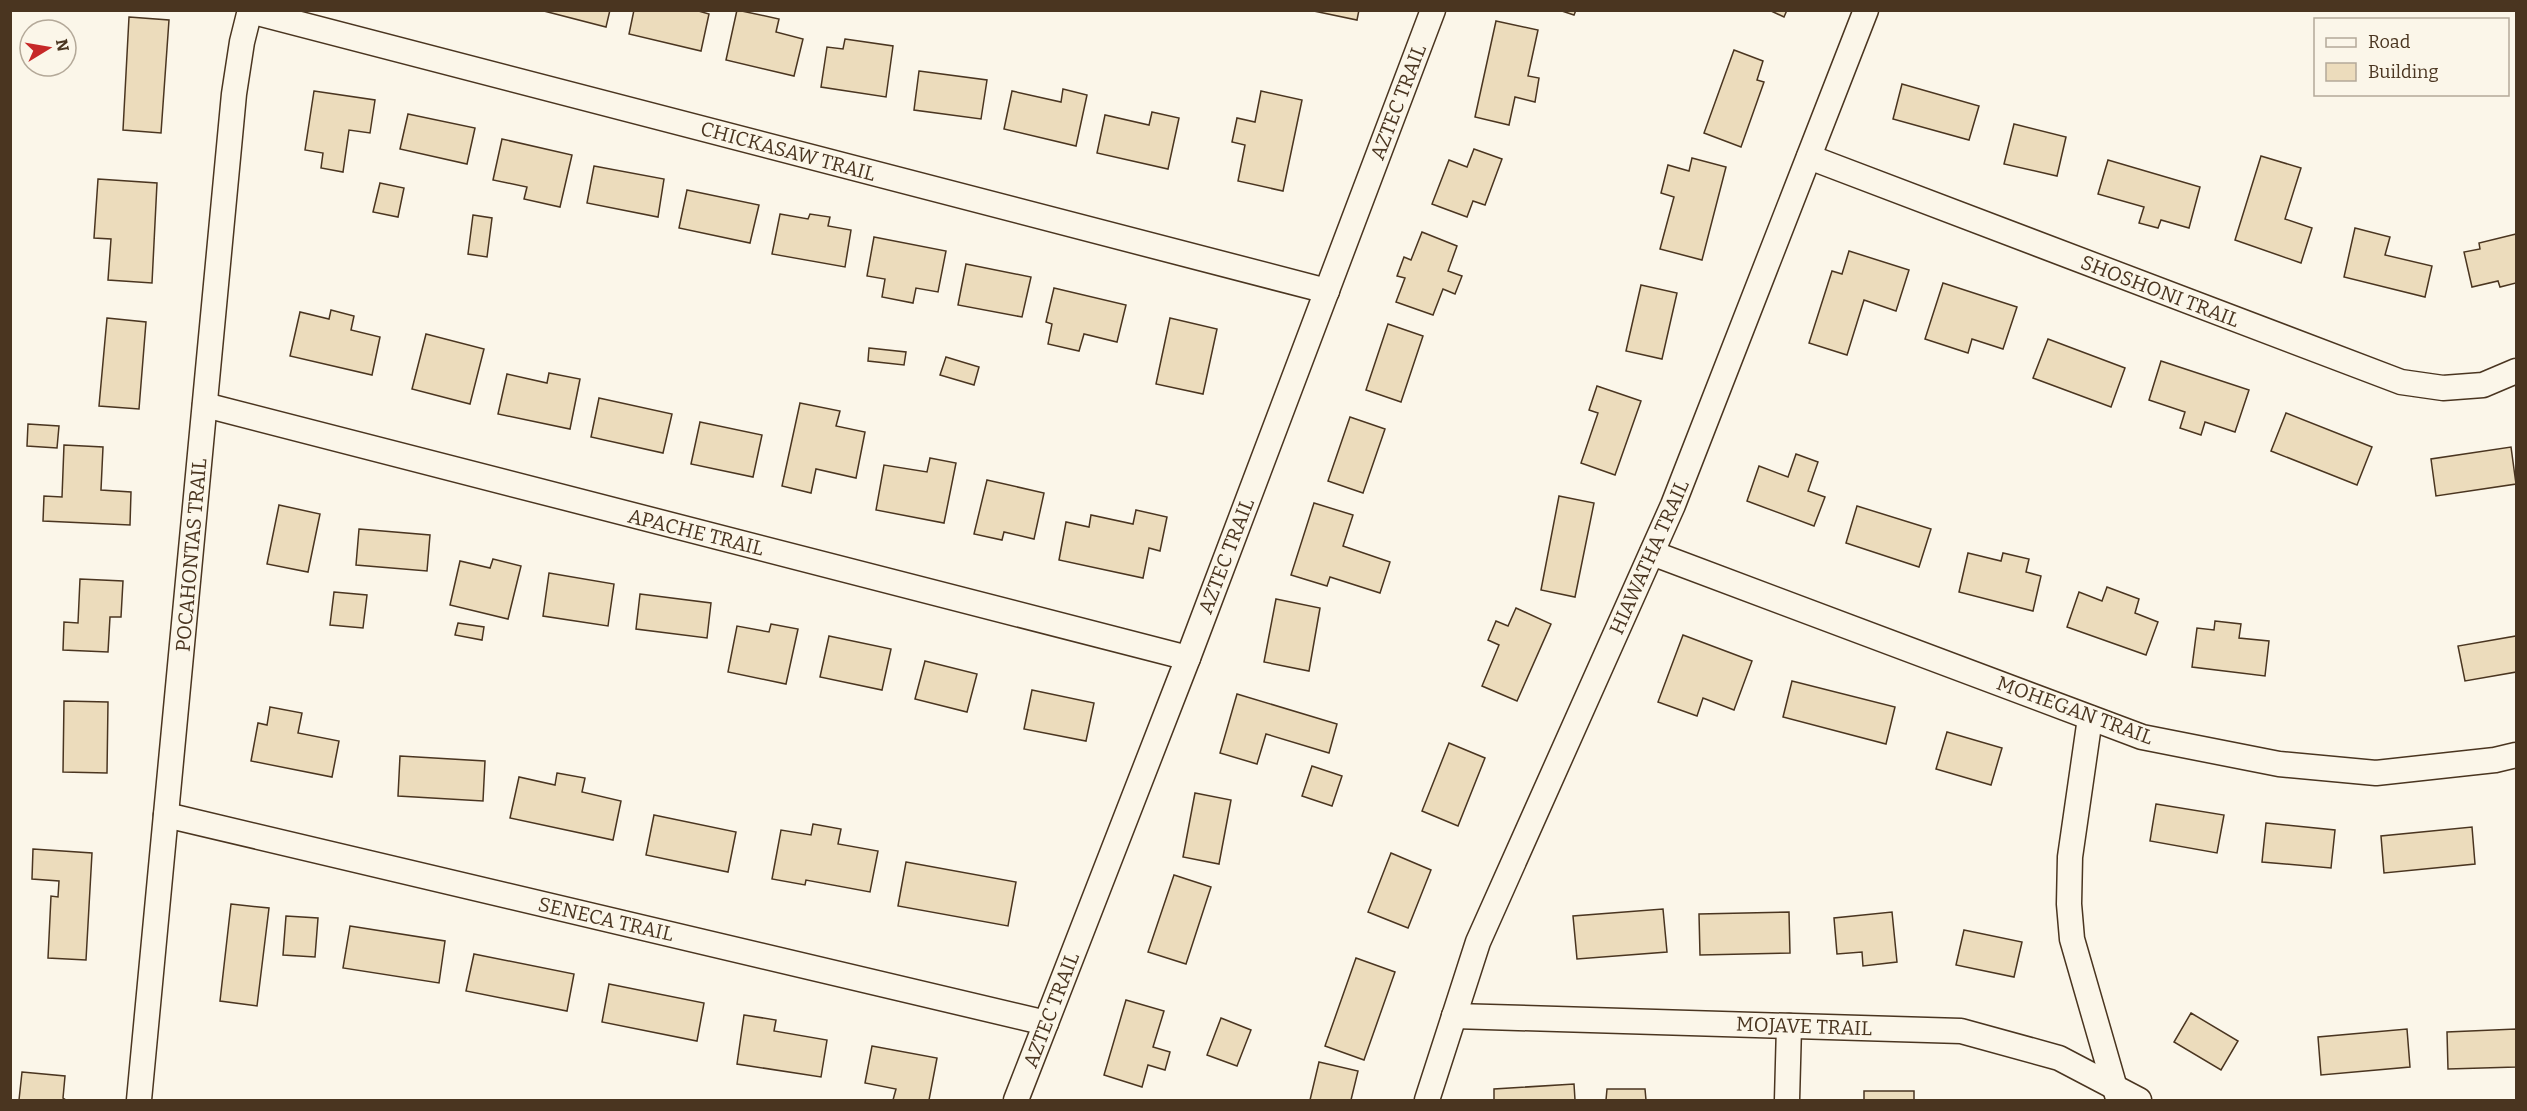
<svg xmlns="http://www.w3.org/2000/svg" width="2527" height="1111" font-family="Bitter,serif">
<rect width="100%" height="100%" fill="#fbf6e9"/>
<!-- building -->
<g fill="#ecdcbc" stroke="#4a3520" stroke-width="1.5">
<path d="M540 10H610L606 27Z"/>
<path d="M634 10H695L709 14 701 51 629 34Z"/>
<path d="M737 10 779 19 776 32 803 39 794 76 726 60Z"/>
<path d="M1309 10H1359L1357 20Z"/>
<path d="M1559 10H1576L1574 15Z"/>
<path d="M1769 10H1787L1784 17Z"/>
<path d="M129 17 169 20 161 133 123 130Z"/>
<path d="M1496 21 1538 30 1528 76 1539 78 1535 102 1515 97 1509 125 1475 117Z"/>
<path d="M845 39 893 46 886 97 821 87 827 47 843 49Z"/>
<path d="M1734 50 1763 61 1757 80 1764 82 1741 147 1704 133Z"/>
<path d="M919 71 987 80 981 119 914 110Z"/>
<path d="M1902 84 1979 106 1969 140 1893 119Z"/>
<path d="M1063 89 1087 95 1076 146 1004 129 1012 91 1061 102Z"/>
<path d="M314 91 375 100 370 133 349 130 343 172 321 168 323 153 305 150Z"/>
<path d="M1261 91 1302 100 1283 191 1238 181 1245 145 1232 142 1237 118 1255 122Z"/>
<path d="M1152 112 1179 118 1168 169 1097 153 1105 115 1149 125Z"/>
<path d="M408 114 475 128 467 164 400 149Z"/>
<path d="M2014 124 2066 137 2057 176 2004 164Z"/>
<path d="M502 139 572 155 560 207 524 199 527 187 493 180Z"/>
<path d="M1474 149 1502 159 1485 205 1473 201 1467 217 1432 204 1449 160 1467 167Z"/>
<path d="M2261 156 2301 168 2285 219 2312 228 2301 263 2235 240Z"/>
<path d="M1692 158 1726 167 1702 260 1660 249 1674 197 1661 193 1668 165 1689 171Z"/>
<path d="M2108 160 2200 187 2189 228 2161 220 2158 228 2139 223 2144 207 2098 194Z"/>
<path d="M594 166 664 179 658 217 587 203Z"/>
<path d="M98 179 157 183 152 283 108 280 111 239 94 238Z"/>
<path d="M380 183 404 188 398 217 373 212Z"/>
<path d="M687 190 759 205 750 243 679 228Z"/>
<path d="M780 214 808 219 810 214 830 217 828 226 851 230 845 267 772 254Z"/>
<path d="M473 215 492 218 487 257 468 254Z"/>
<path d="M2355 228 2390 237 2385 255 2432 266 2425 297 2344 277Z"/>
<path d="M1422 232 1457 246 1448 271 1462 276 1455 294 1443 289 1433 315 1396 302 1405 278 1397 276 1404 257 1411 260Z"/>
<path d="M2516 234V283L2500 287 2498 281 2472 287 2464 252 2480 249 2479 243Z"/>
<path d="M874 237 946 251 938 292 916 288 913 303 882 297 885 279 867 276Z"/>
<path d="M1849 251 1909 270 1896 311 1864 300 1847 355 1809 343 1832 271 1842 274Z"/>
<path d="M966 264 1031 277 1022 317 958 305Z"/>
<path d="M1943 283 2017 307 2003 349 1972 339 1968 353 1925 339Z"/>
<path d="M1641 285 1677 293 1662 359 1626 351Z"/>
<path d="M1054 288 1126 305 1117 342 1084 334 1079 351 1048 344 1052 324 1046 322Z"/>
<path d="M331 310 354 316 351 330 380 337 372 375 290 356 300 312 329 319Z"/>
<path d="M107 318 146 322 139 409 99 406Z"/>
<path d="M1170 318 1217 329 1203 394 1156 384Z"/>
<path d="M1388 324 1423 336 1401 402 1366 390Z"/>
<path d="M426 334 484 349 470 404 412 389Z"/>
<path d="M2048 339 2125 368 2111 407 2033 378Z"/>
<path d="M869 348 906 352 904 365 868 361Z"/>
<path d="M946 357 979 367 974 385 940 375Z"/>
<path d="M2161 361 2249 390 2235 432 2205 422 2201 435 2180 428 2185 412 2149 400Z"/>
<path d="M549 373 580 379 570 429 498 414 507 374 547 383Z"/>
<path d="M1597 386 1641 401 1615 475 1581 463 1598 413 1589 410Z"/>
<path d="M599 398 672 414 663 453 591 437Z"/>
<path d="M800 403 840 411 836 426 865 432 856 478 816 469 811 493 782 486Z"/>
<path d="M2286 413 2372 447 2357 485 2271 451Z"/>
<path d="M1350 417 1385 429 1363 493 1328 481Z"/>
<path d="M700 422 762 435 753 477 691 464Z"/>
<path d="M28 424 59 426 57 448 27 446Z"/>
<path d="M64 445 103 447 101 490 131 492 130 525 43 521 44 496 62 497Z"/>
<path d="M2511 447 2516 484 2436 496 2431 459Z"/>
<path d="M1796 454 1818 462 1808 491 1825 497 1814 526 1747 501 1759 466 1788 477Z"/>
<path d="M930 458 956 463 944 523 876 510 884 465 927 472Z"/>
<path d="M987 480 1044 493 1034 539 1004 532 1002 540 974 534Z"/>
<path d="M1559 496 1594 503 1575 597 1541 590Z"/>
<path d="M1314 503 1353 515 1343 546 1390 562 1380 593 1330 577 1327 586 1291 575Z"/>
<path d="M279 505 320 514 308 572 267 564Z"/>
<path d="M1857 506 1931 529 1919 567 1846 543Z"/>
<path d="M1136 510 1167 517 1160 551 1149 548 1143 578 1059 560 1066 522 1089 527 1091 515 1133 524Z"/>
<path d="M359 529 430 535 427 571 356 565Z"/>
<path d="M1968 553 2001 561 2003 553 2029 559 2026 572 2041 576 2033 611 1959 592Z"/>
<path d="M493 559 521 566 508 619 450 605 460 561 490 568Z"/>
<path d="M549 573 614 584 608 626 543 616Z"/>
<path d="M80 579 123 581 121 617H110L108 652 63 650 64 622 78 623Z"/>
<path d="M2107 587 2139 599 2135 613 2158 622 2146 655 2067 627 2079 592 2102 601Z"/>
<path d="M334 592 367 595 363 628 330 625Z"/>
<path d="M640 594 711 603 707 638 636 629Z"/>
<path d="M1276 599 1320 608 1309 671 1264 662Z"/>
<path d="M1516 608 1551 624 1517 701 1482 686 1499 645 1488 640 1496 621 1508 626Z"/>
<path d="M2215 621 2241 624 2239 638 2269 641 2265 676 2192 667 2197 628 2214 630Z"/>
<path d="M458 623 484 627 482 640 455 635Z"/>
<path d="M771 624 798 629 786 684 728 672 737 626 769 632Z"/>
<path d="M1683 635 1752 661 1734 710 1703 698 1697 716 1658 702Z"/>
<path d="M829 636 891 649 882 690 820 677Z"/>
<path d="M2516 636V672L2465 681 2458 646Z"/>
<path d="M925 661 977 674 967 712 915 699Z"/>
<path d="M1792 681 1895 707 1886 744 1783 717Z"/>
<path d="M1032 690 1094 703 1086 741 1024 729Z"/>
<path d="M1237 694 1337 724 1329 753 1266 734 1257 764 1220 753Z"/>
<path d="M64 701 108 702 107 773 63 772Z"/>
<path d="M270 707 302 713 298 733 339 741 332 777 251 761 258 723 267 725Z"/>
<path d="M1947 732 2002 748 1991 785 1936 769Z"/>
<path d="M1449 743 1485 758 1458 826 1422 811Z"/>
<path d="M400 756 485 761 483 801 398 796Z"/>
<path d="M1312 766 1342 776 1332 806 1302 796Z"/>
<path d="M557 773 585 778 582 792 621 801 613 840 510 818 519 777 555 785Z"/>
<path d="M1195 793 1231 800 1219 864 1183 857Z"/>
<path d="M2156 804 2224 815 2217 853 2150 841Z"/>
<path d="M654 815 736 832 728 872 646 855Z"/>
<path d="M2266 823 2335 830 2331 868 2262 862Z"/>
<path d="M813 824 841 829 838 844 878 851 870 892 806 880 805 885 772 879 781 830 811 835Z"/>
<path d="M2472 827 2475 864 2384 873 2381 836Z"/>
<path d="M33 849 92 853 86 960 48 958 51 896 58 897 59 881 32 879Z"/>
<path d="M1391 853 1431 870 1408 928 1368 912Z"/>
<path d="M906 862 1016 882 1008 926 898 906Z"/>
<path d="M1174 875 1211 887 1186 964 1148 952Z"/>
<path d="M231 904 269 908 257 1006 220 1001Z"/>
<path d="M1663 909 1667 952 1577 959 1573 916Z"/>
<path d="M1789 912 1790 953 1700 955 1699 914Z"/>
<path d="M1892 912 1897 962 1863 966 1862 952 1837 954 1834 918Z"/>
<path d="M286 916 318 918 315 957 283 955Z"/>
<path d="M350 926 445 941 439 983 343 968Z"/>
<path d="M1964 930 2022 942 2014 977 1956 965Z"/>
<path d="M474 954 574 974 567 1011 466 991Z"/>
<path d="M1356 958 1395 972 1364 1060 1325 1046Z"/>
<path d="M609 984 704 1003 697 1041 602 1022Z"/>
<path d="M1126 1000 1164 1011 1153 1047 1170 1052 1165 1070 1148 1065 1142 1087 1104 1075Z"/>
<path d="M2191 1013 2238 1041 2221 1070 2174 1042Z"/>
<path d="M744 1015 776 1020 774 1031 827 1040 821 1077 737 1064Z"/>
<path d="M1221 1018 1251 1030 1237 1066 1207 1055Z"/>
<path d="M2407 1029 2410 1067 2321 1075 2318 1037Z"/>
<path d="M2516 1029V1067L2448 1069 2447 1032Z"/>
<path d="M872 1046 937 1058 929 1100H893L896 1089 865 1083Z"/>
<path d="M1319 1062 1358 1071 1351 1100H1310Z"/>
<path d="M22 1072 65 1076 63 1098 66 1100H19Z"/>
<path d="M1574 1084 1575 1100H1494V1089Z"/>
<path d="M1607 1089H1645L1646 1100H1606Z"/>
<rect x="1864" y="1091" width="50" height="9"/>
</g>
<g fill="none" stroke-linecap="round" stroke-linejoin="round">
<!-- street casing -->
<g stroke="#4a3520" stroke-width="27">
<g id="street">
<path d="M250 11 1327 291"/>
<path d="M1809 157 2401 382 2443 388 2483 385 2516 371"/>
<path d="M205 405 1188 658"/>
<path d="M1652 553 2142 737 2279 764 2376 773 2495 760 2516 755"/>
<path d="M2090 718 2070 857 2069 904 2072 939 2117 1095"/>
<path d="M166 815 1046 1023"/>
<path d="M1454 1016 1961 1031 2059 1058 2139 1100"/>
<path d="M139 1100 234 94 242 42 250 10"/>
<path d="M1016 1100 1188 658 1433 10"/>
<path d="M1427 1100 1478 942 1673 505 1866 10"/>
<path d="M1787 1100 1789 1026"/>
</g>
</g>
<!-- street -->
<use href="#street" stroke="#fbf6e9" stroke-width="24"/>
</g>
<g text-anchor="middle" dominant-baseline="central" stroke-width="4.5" stroke-linejoin="round" paint-order="stroke">
<!-- street labels -->
<g font-size="20" fill="#4a3520" stroke="#fbf6e9">
<text transform="translate(1398 102) rotate(-69)">AZTEC TRAIL</text>
<text transform="translate(788 151) rotate(15)">CHICKASAW TRAIL</text>
<text transform="translate(2160 291) rotate(21)">SHOSHONI TRAIL</text>
<text transform="translate(696 532) rotate(14)">APACHE TRAIL</text>
<text transform="translate(191 555) rotate(-85)">POCAHONTAS TRAIL</text>
<text transform="translate(1226 556) rotate(-69)">AZTEC TRAIL</text>
<text transform="translate(1649 557) rotate(-66)">HIAWATHA TRAIL</text>
<text transform="translate(2075 710) rotate(20)">MOHEGAN TRAIL</text>
<text transform="translate(606 919) rotate(13)">SENECA TRAIL</text>
<text transform="translate(1051 1010) rotate(-69)">AZTEC TRAIL</text>
<text transform="translate(1804 1026) rotate(2)">MOJAVE TRAIL</text>
</g>
</g>
<!-- border -->
<rect width="2527" height="1111" fill="none" stroke="#4a3520" stroke-width="24"/>
<!-- legend -->
<rect x="2314" y="18" width="195" height="78" fill="#fbf6e9" stroke="#b4a999" stroke-width="1.5"/>
<rect x="2326" y="38" width="30" height="9" fill="#fbf6e9" stroke="#b4a999" stroke-width="1.5"/>
<text x="2368" y="48" font-size="18" fill="#4a3520">Road</text>
<rect x="2326" y="63" width="30" height="18" fill="#ecdcbc" stroke="#b4a999" stroke-width="1.5"/>
<text x="2368" y="78" font-size="18" fill="#4a3520">Building</text>
<!-- north arrow -->
<g transform="translate(48 48) rotate(79)"><circle r="28" fill="#fbf6e9" stroke="#b4a999" stroke-width="1.5"/>
<path d="M0-4.5L10 22L0 15L-10 22Z" fill="#c62828"/>
<text y="-9" font-size="16" font-weight="bold" text-anchor="middle" fill="#4a3520">N</text>
</g>
</svg>
